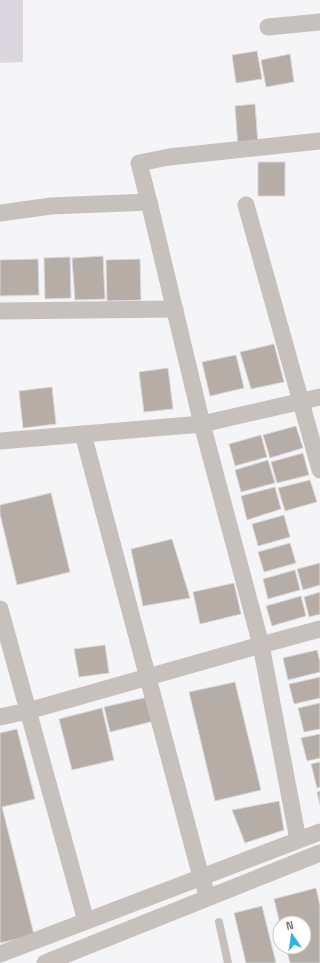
<svg xmlns="http://www.w3.org/2000/svg" width="320" height="963" font-family="'Space Grotesk',sans-serif">
<rect width="100%" height="100%" fill="#f5f5f8"/>
<!-- green -->
<path fill="#dcd7df" d="M0 0H23V62L0 63Z"/>
<!-- building -->
<g fill="#b5ada6" stroke="#d8d8da">
<path d="M257 51 262 79 236 83 232 55Z"/>
<path d="M290 54 294 82 266 87 261 60Z"/>
<path d="M255 104 258 145 238 147 235 106Z"/>
<rect x="258" y="162" width="27" height="34"/>
<path d="M103 256 105 299 75 300 72 258Z"/>
<path d="M70 257 71 298 45 299 44 258Z"/>
<path d="M38 259 39 295 0 296V260Z"/>
<path d="M140 259 141 300 107 301 106 260Z"/>
<path d="M274 344 284 382 251 389 240 352Z"/>
<path d="M236 355 244 388 210 396 202 362Z"/>
<path d="M168 368 173 409 144 412 139 372Z"/>
<path d="M52 387 56 424 23 428 19 391Z"/>
<path d="M296 426 303 448 270 458 263 435Z"/>
<path d="M261 435 267 457 235 466 229 444Z"/>
<path d="M303 453 309 475 277 483 271 462Z"/>
<path d="M268 460 275 483 241 492 235 470Z"/>
<path d="M310 480 317 502 285 511 278 488Z"/>
<path d="M275 487 281 509 247 520 241 496Z"/>
<path d="M51 493 70 572 17 585 0 514V505Z"/>
<path d="M284 515 290 537 258 546 252 524Z"/>
<path d="M172 539 190 598 143 606 131 549Z"/>
<path d="M290 543 296 563 264 572 258 552Z"/>
<path d="M320 563V585L303 590 297 569Z"/>
<path d="M295 570 300 590 268 599 263 579Z"/>
<path d="M234 583 241 614 200 624 193 592Z"/>
<path d="M320 592V614L309 617 304 597Z"/>
<path d="M301 596 306 616 272 626 266 606Z"/>
<path d="M105 645 109 673 79 677 74 649Z"/>
<path d="M317 650 320 662V672L288 680 283 658Z"/>
<path d="M320 677V698L294 704 289 684Z"/>
<path d="M235 682 261 790 215 801 189 692Z"/>
<path d="M148 697 154 721 110 732 104 707Z"/>
<path d="M320 703V729L304 732 298 708Z"/>
<path d="M102 708 114 760 72 770 59 719Z"/>
<path d="M17 729 35 799 2 807 34 935 0 943V733Z"/>
<path d="M320 734V758L307 761 301 738Z"/>
<path d="M320 762V787L317 788 311 764Z"/>
<path d="M320 791V805L317 792Z"/>
<path d="M279 801 284 830 245 843 232 810Z"/>
<path d="M316 888 320 906V963H290L286 947H304V923L280 924 274 899Z"/>
<path d="M262 906 276 963H246L234 913Z"/>
</g>
<g fill="none" stroke-linecap="round" stroke-linejoin="round">
<!-- service -->
<path stroke="#c6c1bd" stroke-width="8" d="M219 922 228 963"/>
<!-- minor -->
<g stroke="#c6c1bd" stroke-width="17">
<path d="M268 27 320 22"/>
<path d="M149 202 202 424 261 645 298 840"/>
<path d="M246 205 320 470"/>
<path d="M0 213 51 206 149 202 139 163 169 157 320 141"/>
<path d="M0 311 175 309"/>
<path d="M83 434 201 877 208 897"/>
<path d="M0 441 202 424 320 397"/>
<path d="M0 609 86 921"/>
<path d="M0 717 28 711 261 645 320 629"/>
<path d="M0 954 320 832"/>
<path d="M45 963 320 853"/>
</g>
</g>
<!-- north arrow -->
<g transform="translate(292 935) rotate(347)"><circle r="19" fill="#ffffff" stroke="#ccc6c1"/>
<path d="M0-3L7 15L0 10L-7 15Z" fill="#2db4e1"/>
<text y="-6" font-size="11" font-weight="bold" text-anchor="middle" fill="#807164">N</text>
</g>
</svg>
